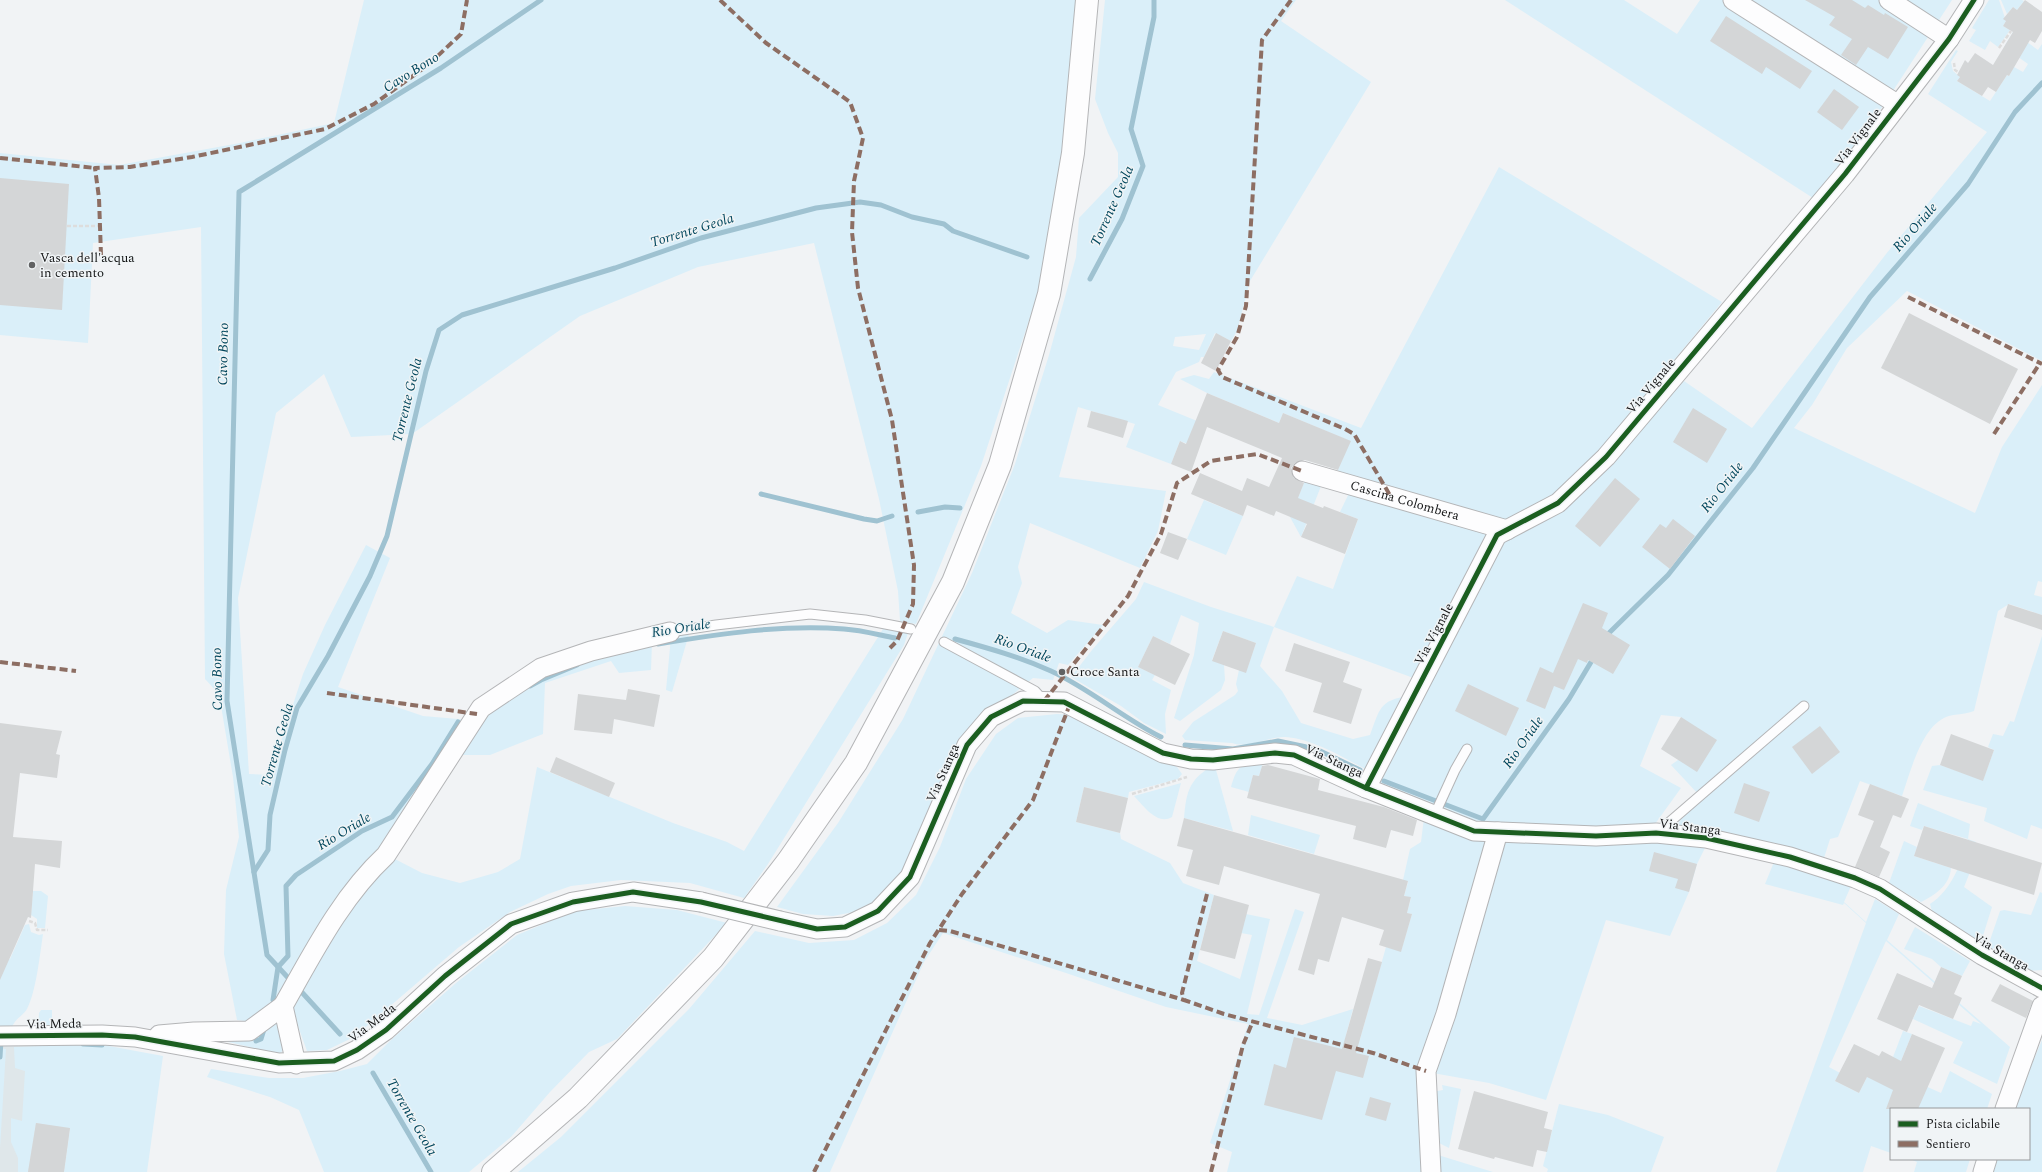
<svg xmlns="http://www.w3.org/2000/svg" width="2042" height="1172" font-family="Spectral,serif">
<rect width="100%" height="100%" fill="#f1f3f5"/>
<!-- built -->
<path fill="#dfe7ea" d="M2 1041 71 1045 70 1128 64 1172H0V1063Z"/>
<!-- green -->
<g fill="#daeff9" fill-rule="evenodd">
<path d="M364 0H1076L1065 146 1039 290 981 466 916 624 900 621 898 591 879 499 814 243 698 267 580 316 412 434 351 437 324 374 276 413 238 598 249 774 270 775 303 674 325 625 366 545 390 558 338 687 423 716 470 720 541 676 652 642 651 670 619 673 611 661 545 683 543 734 490 755H457L391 857 422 873 460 883 498 872 520 859 537 767 673 823 727 842 744 851 883 629 908 633 904 645 768 864 744 898 690 883 621 880 571 886 548 894 510 912 459 947 354 1037 327 1050 307 1051 290 1004 253 1022 237 1020 224 954 226 890 239 837 233 777 219 694 205 679 201 227 93 243 88 343 0 335V153L119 165 240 143 334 123Z"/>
<path d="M1105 0H1296L1281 21 1371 82 1250 281 1237 331 1231 341 1215 333 1204 357H1201L1199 362 1176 372 1158 405 1197 421 1188 444 1180 441 1171 464 1126 447 1135 424 1078 407 1059 477 1166 491 1158 531 1140 568 1030 523 1018 567 1022 583 1011 613 1047 633 1068 620 1103 625 1068 665 1059 663 1053 680 1033 678 1006 700 983 711 968 732 905 876 879 902 864 910 833 916 803 914 777 907 838 823 903 719 972 573 1015 464 1049 355 1076 257 1079 218 1118 177V153L1108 133 1095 99ZM1206 334 1199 350 1173 346 1175 337Z"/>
<path d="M1505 0H1624L1677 34 1700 0H1952L1889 97 1851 152 1813 198Z"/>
<path d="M1989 0H1999L2006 21 2003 26 2010 30 1998 47 1990 41 1985 50 1969 41 1976 30 1972 28Z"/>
<path d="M2001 0H2022L2024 1 2017 10 2013 7 2007 14Z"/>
<path d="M2013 32 2038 50 2042 44V361L1907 291 1847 348 1812 405 1794 428 1975 513 2002 447 2042 385V582L2038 581 2034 595 2042 597V615L2009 604 1998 611 1974 711C1964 715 1950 714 1944 718 1921 729 1910 773 1902 796L1860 781 1838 837 1830 839 1824 858 1851 886 1844 902 1866 922 1875 899 1899 914 1887 940 2010 1047 1997 1084 1953 1063 1963 1042 1913 1019 1919 1006 1971 1026 1973 1021 1981 1024 1886 941 1829 1067 1840 1073 1835 1081 1859 1093 1867 1077 1893 1057 1903 1031 1912 1034 1896 1073 1941 1093 1950 1071 1992 1094 1987 1109H1891V1153L1871 1146 1863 1172H1776L1866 923 1844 903 1843 905 1765 884 1774 862 1676 826 1699 795 1671 765 1678 760H1680L1652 736 1640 766 1681 788 1655 824 1587 830 1485 825 1381 788 1378 778 1501 540 1631 439 1684 381 1752 428 1886 254 1987 132 1928 94 1956 50 1958 51 1951 62 1953 71 1960 77 1957 81 1990 101 2007 75 2009 76 2014 67 2023 72 2028 64 2004 47ZM1661 715 1681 717 1685 764 1652 736Z"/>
<path d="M1499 167 1722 302 1574 481 1551 499 1505 524 1337 472 1350 441 1283 413 1279 423 1207 393 1180 379 1194 375 1209 379 1214 372 1361 428Z"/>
<path d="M1306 478 1323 481 1301 537 1290 517Z"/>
<path d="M1351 489 1490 530 1419 680 1274 627 1260 666 1282 691 1301 723 1353 739 1370 735C1380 709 1379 700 1409 696L1371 772C1343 758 1317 740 1286 737 1268 736 1249 749 1232 743L1185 740 1182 736 1193 722 1235 695 1238 691 1236 684 1239 670 1246 672 1256 643 1223 631 1212 660 1224 665 1225 680 1221 690 1180 721 1174 718 1194 655 1199 623 1181 615 1170 644 1153 636 1138 667 1155 675 1152 680 1171 690 1165 714 1166 734 1144 723 1121 706 1071 677 1092 650 1136 599 1144 582 1211 607 1274 627 1297 576 1333 589 1358 519 1340 512Z"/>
<path d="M1204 500 1243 516 1226 555 1187 539Z"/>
<path d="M689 634 672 692 666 690 671 637Z"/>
<path d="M2042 636V829L2031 825 2027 839 1984 821 1987 808 1923 790 1932 766 1940 765 1983 780 1994 750 1988 747 1993 734 2003 736 2010 721 2014 722Z"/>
<path d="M1057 714 1072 715 1177 767 1182 774 1178 779 1129 792 1128 798 1084 787 1076 822 1120 833 1121 839 1170 863 1183 883 1214 895 1197 961 1240 979 1252 935 1241 933 1246 914 1270 919 1247 1014 1259 1015 1295 909 1304 912 1267 1018 1302 1025 1353 1009 1346 1035 1360 1039 1386 947 1401 951 1412 914 1407 913 1411 898 1404 896 1408 882 1403 880 1410 849 1421 842 1424 818 1494 839 1424 1074 1425 1172H1227L1232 1152 1210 1143 1248 1024 1166 1007 1066 973 943 933 924 962 830 1172H518L561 1137 689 1009 755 931 809 943 854 940 887 923 916 895 940 847 966 779 996 734 1018 718Z"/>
<path d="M1263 763 1259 776 1253 775 1249 792 1231 787C1237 766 1240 764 1263 763Z"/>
<path d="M1209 768 1216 770 1233 831 1184 818C1186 795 1188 781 1209 768Z"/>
<path d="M1181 783 1172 817C1157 826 1143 805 1134 796Z"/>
<path d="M1918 803 1970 824 1968 839 1976 842 1972 867 1964 887 1992 907 1981 942 1932 911 1930 904C1952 890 1961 863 1968 839L1924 826 1922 830 1910 826Z"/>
<path d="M1251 815 1320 835 1314 854 1248 835Z"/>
<path d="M1498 840 1655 841 1707 844 1697 864 1689 892 1670 936 1606 920 1546 1100 1489 1083 1427 1072Z"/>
<path d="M1904 841 1917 847 1914 856 1951 868C1950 885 1935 895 1921 902L1889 883Z"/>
<path d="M33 891H41L48 896 45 928H37V919L31 915Z"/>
<path d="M2040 892 2042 893V970L2029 971 1988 946 2000 911 2004 910 2031 915Z"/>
<path d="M625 906 677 910 727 923 617 1039 589 1052 550 1092 511 1137 469 1172H324L299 1110 270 1097 207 1077 211 1069 269 1078H303L340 1071 367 1064 391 1040 456 983 517 935 575 911Z"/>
<path d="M29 924 31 932 39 935 43 934C40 954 36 992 27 1009 23 1016 14 1019 12 1028H0V954L10 959 25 925Z"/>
<path d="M1915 927 1970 961 1962 976 1941 967 1932 959 1904 949Z"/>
<path d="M41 1010H52V1028H38L39 1013Z"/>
<path d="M276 1013 286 1048 279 1054 216 1039Z"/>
<path d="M2042 1040V1172H1991L1995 1159H2029V1109H2013Z"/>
<path d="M98 1044 163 1056 147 1172H64L70 1129 36 1123 28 1172H18V1158L11 1142V1118L22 1121 25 1071 15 1068 14 1047Z"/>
<path d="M0 1048 6 1049 0 1148Z"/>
<path d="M1442 1085 1461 1089 1449 1148 1435 1141 1432 1092 1443 1090Z"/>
<path d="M1559 1104 1608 1115 1664 1137 1651 1172H1547L1548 1169 1543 1166Z"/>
<path d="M1438 1155 1493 1172H1440Z"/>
<path d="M1910 1159H1970L1966 1172H1914L1917 1162Z"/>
</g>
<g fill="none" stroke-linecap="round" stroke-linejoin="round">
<!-- stream -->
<g stroke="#9fc2d1" stroke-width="5">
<path d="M1090 279 1122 219 1143 166 1131 129 1154 17V0"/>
<path d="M761 494 864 519 877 521 892 516"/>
<path d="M918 512 945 507 960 508"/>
<path d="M1605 638 1609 633 1668 575 1753 468 1870 297 1968 184 2015 112 2042 83"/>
<path d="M955 639C988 648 1020 657 1051 671 1090 689 1123 718 1161 737"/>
<path d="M658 644C720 634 782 624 844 629 861 630 879 635 895 638"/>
<path d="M530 686 541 680 577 665"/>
<path d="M1185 745 1233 749 1278 741 1316 749 1360 770"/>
<path d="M1384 781 1483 819 1569 699 1594 657"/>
<path d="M254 872 268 850 270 815 285 750 297 708 328 656 370 576 387 536 426 371 439 330 462 315 615 268 701 238 816 208 860 202 881 205 912 217 944 224 953 231 1027 257"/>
<path d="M292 982 267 955 227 701 239 192 441 68 541 0"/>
<path d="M298 988 340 1034"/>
<path d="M273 1000 278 967 288 956 286 886 296 875 362 831 392 817 432 764 458 722"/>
<path d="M256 1041 261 1039 265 1026"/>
<path d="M83 1044 102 1045"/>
<path d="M0 1057 1 1040"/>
<path d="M373 1073 431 1172"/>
</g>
</g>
<!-- building -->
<g fill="#d4d6d7">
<path d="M1805 0H1852L1865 8 1868 5 1884 15 1885 13 1908 27 1888 59 1868 47 1856 65 1841 55 1852 39 1829 25 1835 17Z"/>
<path d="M2025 0 2042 12V31L2035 43 2030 40 2009 76 2007 75 1996 92 1988 87 1982 96 1957 81 1960 77 1957 75 1965 60 1968 63 1975 53 1993 65 2013 32 2003 26 2006 21 2003 19 2013 7 2017 10Z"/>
<path d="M1726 16 1812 71 1800 89 1766 67 1762 74 1710 41Z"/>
<path d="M1834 89 1859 107 1842 130 1817 112Z"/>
<path d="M0 178 69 184 62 310 0 305Z"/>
<path d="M1909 313 2018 369 1990 424 1881 368Z"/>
<path d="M1216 333 1231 341 1216 371 1201 363Z"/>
<path d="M1207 393 1279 423 1283 413 1351 441 1338 470 1305 460 1295 463 1291 468 1294 478 1304 483 1298 498 1323 508 1324 506 1358 519 1345 554 1301 537 1307 524 1276 511 1274 516 1247 505 1243 516 1191 494 1200 473 1242 491 1247 478 1269 487 1282 458 1207 427 1191 472 1171 464 1180 441 1186 444Z"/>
<path d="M1693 408 1727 429 1707 463 1673 442Z"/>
<path d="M1091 411 1128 421 1123 438 1087 427Z"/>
<path d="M1615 478 1640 499 1600 547 1575 526Z"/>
<path d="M1673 519 1695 536 1670 569 1642 547 1660 524 1666 528Z"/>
<path d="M1168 532 1187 539 1178 560 1160 553Z"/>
<path d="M1583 603 1608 613 1602 628 1630 645 1613 674 1588 660 1587 663 1578 659 1564 690 1554 686 1545 709 1526 701 1540 667 1553 673Z"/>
<path d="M2008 604 2042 615V630L2004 617Z"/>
<path d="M1223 631 1256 643 1246 673 1212 661Z"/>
<path d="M1153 636 1190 654 1175 685 1138 667Z"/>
<path d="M1294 643 1350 662 1343 682 1362 689 1351 724 1313 712 1322 683 1285 671Z"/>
<path d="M1468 684 1519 708 1506 736 1455 711Z"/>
<path d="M628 689 660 695 654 727 614 719 612 734 574 730 578 694 626 700Z"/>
<path d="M1681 717 1717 740 1697 772 1661 749Z"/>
<path d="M0 723 62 731 56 754 60 755 57 778 20 773 13 837 62 841 60 868 35 864 31 918 28 917 0 980Z"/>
<path d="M1820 726 1840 752 1812 774 1792 747Z"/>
<path d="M1951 734 1994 750 1983 781 1940 765Z"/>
<path d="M556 757 615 783 609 797 550 772Z"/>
<path d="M1268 765 1320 779 1318 790 1384 807 1417 820 1413 836 1391 830 1386 848 1353 839 1356 826 1247 798 1253 775 1259 776 1262 766Z"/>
<path d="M1744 783 1770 792 1759 822 1734 813Z"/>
<path d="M1870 784 1909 799 1901 818 1893 815 1880 847 1890 852 1879 877 1855 867 1874 821 1858 815Z"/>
<path d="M1084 787 1128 798 1120 833 1076 822Z"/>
<path d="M1184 818 1408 881 1404 896 1411 897 1407 913 1412 914 1401 952 1379 945 1384 930 1342 917 1329 962 1318 959 1314 975 1298 970 1320 894 1224 866 1219 885 1186 876 1193 850 1177 846Z"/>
<path d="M1924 826 2042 863 2034 895 1914 856Z"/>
<path d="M1654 852 1697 864 1689 892 1675 888 1678 879 1649 871Z"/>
<path d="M1214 895 1249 905 1235 959 1200 950Z"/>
<path d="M1368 958 1382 962 1356 1053 1369 1056 1363 1078 1336 1071 1322 1120 1264 1105 1274 1064 1286 1068 1294 1037 1342 1049Z"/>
<path d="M1941 967 1962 976 1954 994 1962 998 1953 1019 1919 1005 1907 1032 1877 1019 1897 973 1932 988Z"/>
<path d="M2000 984 2033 1001 2026 1018 1991 1001Z"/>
<path d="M1912 1034 1945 1048 1918 1109H1886L1893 1090 1867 1077 1859 1093 1835 1081 1854 1044 1879 1056 1882 1051 1901 1061Z"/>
<path d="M1474 1091 1548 1112 1544 1128 1552 1130 1547 1152 1537 1150 1533 1167 1495 1157 1494 1159 1458 1149Z"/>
<path d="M1370 1097 1391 1103 1386 1121 1365 1115Z"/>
<path d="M36 1123 70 1128 64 1172H28Z"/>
</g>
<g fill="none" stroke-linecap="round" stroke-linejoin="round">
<!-- lane casing -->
<g stroke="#b4b5b7" stroke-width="11">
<g id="lane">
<path d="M670 632 716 625 810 614 865 620 911 629"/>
<path d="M944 642 1035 691 1044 701"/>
<path d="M1434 816 1455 770 1467 749"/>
<path d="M1658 832 1804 706"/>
</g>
</g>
<!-- street casing -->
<g stroke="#b4b5b7" stroke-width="21">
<g id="street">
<path d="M1733 0 1897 104"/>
<path d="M1889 0 1949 39"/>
<path id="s1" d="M1302 471 1507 530"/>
<path d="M1366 788 1497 535 1558 503 1606 457 1845 174 1949 39 1974 0"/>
<path d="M780 921 817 929 845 927 878 911 910 877 967 745 991 717 1023 701 1064 702 1163 753 1191 759 1213 760 1275 753 1294 755 1366 788 1474 831 1596 836 1656 833 1706 838 1790 857 1855 878 1880 889 1982 955 2042 988"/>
<path d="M159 1035 194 1032 249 1031 283 1006"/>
<path d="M0 1036 102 1035 135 1037 279 1063 334 1061 357 1050 386 1030 445 976 511 924 573 902 633 892 701 902"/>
<path d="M296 1064 283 1006C313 953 341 897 386 855L481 708 541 668 591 651 670 632"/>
<path d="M2005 1109 2042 1006"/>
<path d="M1431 1172 1426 1071 1446 1014 1498 832"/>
<path d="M1983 1172 1987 1159"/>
</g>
</g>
<!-- highway casing -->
<g stroke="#b4b5b7" stroke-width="24">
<path id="highway" d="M493 1172 578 1098 713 958 788 861 856 763 953 582 1000 465 1049 294 1073 153 1087 0"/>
</g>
<!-- path -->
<g stroke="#ddd" stroke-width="2.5" stroke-dasharray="4 2" stroke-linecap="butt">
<path d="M1999 48 2011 31"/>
<path d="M1954 63 1955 70 1958 72"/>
<path d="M67 226H100"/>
<path d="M1059 672 1064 676"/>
<path d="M1132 794 1187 777"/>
<path d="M29 921 35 923 37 930H48"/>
</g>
<!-- lane -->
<use href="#lane" stroke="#fdfdfe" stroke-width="9"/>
<!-- street -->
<use href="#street" stroke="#fdfdfe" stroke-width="19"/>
<!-- highway -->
<use href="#highway" stroke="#fdfdfe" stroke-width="22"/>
<!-- street-bridge casing -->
<g stroke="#b4b5b7" stroke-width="21" stroke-linecap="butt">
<path id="street-bridge" d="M701 902 780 921"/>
</g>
<!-- street-bridge -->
<use href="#street-bridge" stroke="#fdfdfe" stroke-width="19"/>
<!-- quiet -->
<g stroke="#8d6e63" stroke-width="4" stroke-dasharray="8 4" stroke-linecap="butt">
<path d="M720 0 766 43 850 102 863 138 854 181 852 232 858 288 892 420 914 565 913 604 897 641 890 648"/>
<path d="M1291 0 1262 40 1246 306 1237 337 1218 370 1222 377 1345 429 1354 434 1391 497"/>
<path d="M0 158 95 168"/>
<path d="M101 255 99 198 95 168 130 167 192 157 325 129 374 104 428 65 461 34 467 0"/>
<path d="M1908 297 2042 364"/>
<path d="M1994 434 2040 363"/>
<path d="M0 662 76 671"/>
<path d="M327 693 477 714"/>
<path d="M1044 701 1128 596 1161 534 1177 483 1211 461 1257 454 1302 471"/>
<path d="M1207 894 1182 993 1184 1000 1224 1014 1373 1053 1426 1071"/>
<path d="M939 930 950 931 1184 1000"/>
<path d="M814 1172 930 943 962 894 1033 800 1070 704"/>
<path d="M1211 1172 1243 1045 1253 1021"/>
</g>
<!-- cycleway casing -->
<g stroke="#f0f4f6" stroke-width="8">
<g id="cycleway">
<path d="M1366 788 1497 535 1558 503 1606 457 1845 174 1949 39 1974 0"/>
<path d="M0 1036 102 1035 135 1037 279 1063 334 1061 357 1050 386 1030 445 976 511 924 573 902 633 892 701 902 817 929 845 927 878 911 910 877 967 745 991 717 1023 701 1064 702 1163 753 1191 759 1213 760 1275 753 1294 755 1366 788 1474 831 1596 836 1656 833 1706 838 1790 857 1855 878 1880 889 1982 955 2042 988"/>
</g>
</g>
<!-- cycleway -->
<use href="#cycleway" stroke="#1b5e20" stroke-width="5"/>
</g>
<!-- markers -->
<g fill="#616263" stroke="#f0f4f6" stroke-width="1.5">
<circle cx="32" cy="265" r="4"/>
<circle cx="1062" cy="672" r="4"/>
</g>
<g text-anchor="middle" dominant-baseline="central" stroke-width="3" stroke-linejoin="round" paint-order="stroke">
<!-- street labels -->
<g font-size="13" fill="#131415" stroke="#f0f4f6">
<text transform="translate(1858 137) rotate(-53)">Via Vignale</text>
<text transform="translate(1651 386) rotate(-50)">Via Vignale</text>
<text stroke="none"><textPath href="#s1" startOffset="107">Cascina Colombera</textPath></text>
<text transform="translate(1434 634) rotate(-62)">Via Vignale</text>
<text transform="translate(1334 761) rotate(25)">Via Stanga</text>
<text transform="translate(943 773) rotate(-66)">Via Stanga</text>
<text transform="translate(1690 827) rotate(7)">Via Stanga</text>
<text transform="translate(2001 952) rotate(30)">Via Stanga</text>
<text transform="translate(372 1023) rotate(-37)">Via Meda</text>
<text transform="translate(54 1024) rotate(-1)">Via Meda</text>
</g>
<!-- poi labels -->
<g font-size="13" fill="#131415" stroke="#f0f4f6" text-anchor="start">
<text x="40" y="258">Vasca dell'acqua<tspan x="40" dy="15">in cemento</tspan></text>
<text x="1070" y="672">Croce Santa</text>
</g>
<!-- water labels -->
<g font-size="14" font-style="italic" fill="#00465c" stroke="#f0f4f6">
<text transform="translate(411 72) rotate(-32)">Cavo Bono</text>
<text transform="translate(1112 206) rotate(-66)">Torrente Geola</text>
<text transform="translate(1915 227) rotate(-49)">Rio Oriale</text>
<text transform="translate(692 230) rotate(-17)">Torrente Geola</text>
<text transform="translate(223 354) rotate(-89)">Cavo Bono</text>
<text transform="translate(407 400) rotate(-76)">Torrente Geola</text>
<text transform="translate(1722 487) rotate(-52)">Rio Oriale</text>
<text transform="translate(681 628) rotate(-9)">Rio Oriale</text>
<text transform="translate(1023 648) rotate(20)">Rio Oriale</text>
<text transform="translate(217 679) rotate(-91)">Cavo Bono</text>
<text transform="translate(1523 742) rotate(-55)">Rio Oriale</text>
<text transform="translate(277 745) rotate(-74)">Torrente Geola</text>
<text transform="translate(344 831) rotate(-31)">Rio Oriale</text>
<text transform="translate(412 1117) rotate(60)">Torrente Geola</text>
</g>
</g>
<!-- legend -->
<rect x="1890" y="1108" width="140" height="52" fill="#f0f4f6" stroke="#989a9c"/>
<rect x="1898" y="1121" width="20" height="6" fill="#1b5e20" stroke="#989a9c"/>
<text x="1926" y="1128" font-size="12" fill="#131415">Pista ciclabile</text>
<rect x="1898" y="1141" width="20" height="6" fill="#8d6e63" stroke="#989a9c"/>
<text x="1926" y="1148" font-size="12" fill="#131415">Sentiero</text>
</svg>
